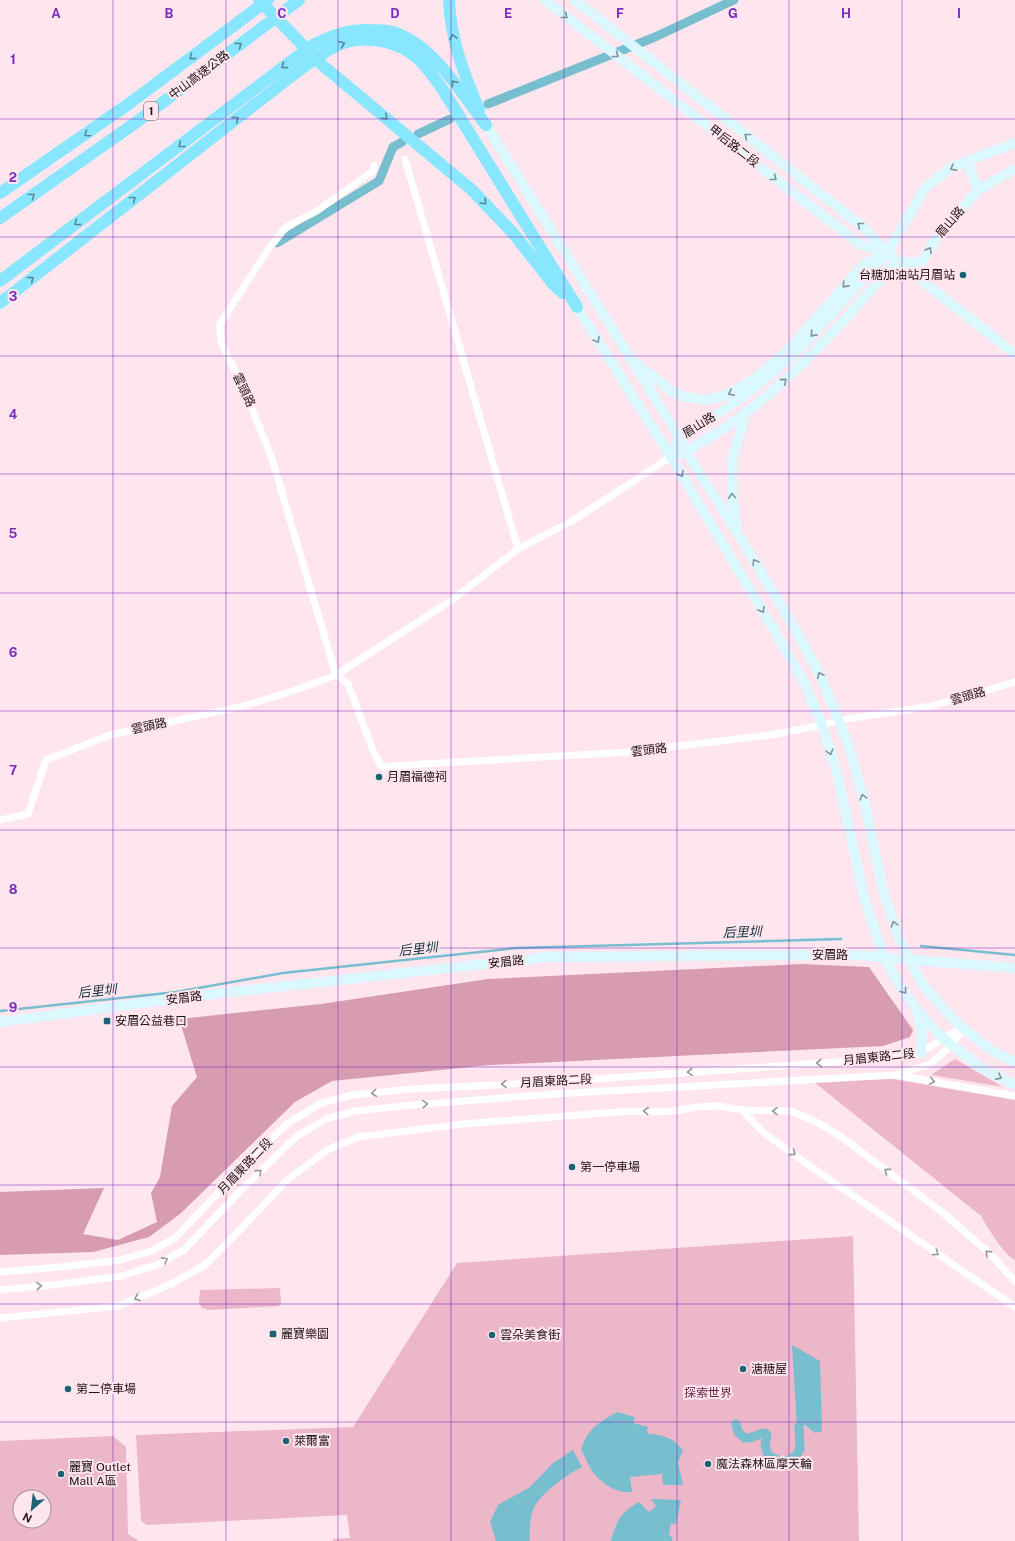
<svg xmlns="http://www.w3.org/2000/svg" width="1015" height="1541" font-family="'Public Sans','Noto Sans TC',sans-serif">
<rect width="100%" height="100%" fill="#ffe6ee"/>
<!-- green -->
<g fill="#ecb7c9" fill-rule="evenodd">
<path d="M955 1059 1003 1087 931 1075Z"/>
<path d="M892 1079 1015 1100V1260C1003 1254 988 1228 981 1216L814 1082Z"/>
<path d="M853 1236 859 1541H333V1539L350 1538 347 1515 147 1525 141 1521 136 1435 353 1427 457 1263Z"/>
<path d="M280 1288 281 1303 279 1306 209 1310 202 1308 199 1303 200 1290Z"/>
<path d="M113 1436 126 1447 128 1534 139 1541H0V1441ZM20 1497H44V1521H20Z"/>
</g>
<!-- forest -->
<path fill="#d79cb0" d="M802 964 869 967 913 1030 910 1037 883 1046 490 1065 332 1081 295 1102 180 1214 149 1237 93 1252 0 1255V1192L104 1188 83 1234 118 1240 157 1222 151 1193 160 1177 172 1106 197 1077 179 1019 321 1004 488 979Z"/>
<!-- water -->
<g fill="#77becf">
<path d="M792 1345 820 1361 822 1431 815 1433 805 1425 797 1426Z"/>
<path d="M617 1412 635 1417 633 1423 648 1427 647 1431 649 1434C662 1434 675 1439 683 1450L678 1463 683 1485H663L662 1474 630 1477 632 1492C619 1494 606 1486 597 1477 590 1470 586 1458 581 1450 588 1428 598 1423 617 1412Z"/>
<path d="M573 1450 582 1467C568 1474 538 1495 533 1510 530 1519 529 1532 530 1541H496L490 1522 498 1505 530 1487 553 1463Z"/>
<path d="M651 1499 681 1500 676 1524 671 1523 669 1536 673 1537 672 1541H611C617 1520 620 1513 639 1502L649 1512 656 1506Z"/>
</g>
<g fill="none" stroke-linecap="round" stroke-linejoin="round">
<!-- stream -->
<g stroke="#77becf" stroke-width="2.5">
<path d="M921 946 1015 955"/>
<path d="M0 1011 176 992 283 973 516 948 841 939"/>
</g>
<!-- canal -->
<g stroke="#77becf" stroke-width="9">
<path d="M488 104 655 37 734 0"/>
<path d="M418 134 450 119"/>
<path d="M277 243 379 181 393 147 402 142"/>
<path d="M736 1424 738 1432 745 1438C752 1439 757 1434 765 1433L767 1435 765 1445 768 1455C781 1464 793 1463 800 1449L799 1426"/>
</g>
<!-- street -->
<g stroke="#fff" stroke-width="7">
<path d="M405 159 518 549"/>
<path d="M374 165 373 171 317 211 286 227 267 251 220 324 221 343 244 388 272 459 336 675 348 684 374 753 382 767 423 764 629 752 771 735 822 725 840 720 931 706 1015 682"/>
<path d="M0 820 28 814 46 760 110 735 243 706 293 691 336 675 452 600 518 549 572 521 671 457"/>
<path d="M896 1075 1015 1096"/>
<path d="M742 1110 764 1133 810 1166 1015 1307"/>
<path d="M0 1272 60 1267 120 1260 152 1251 175 1238 262 1147 287 1124 321 1103 353 1095 412 1089 554 1082 893 1058 921 1053 943 1038 963 1028"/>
<path d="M0 1290 61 1284 122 1276 159 1264 184 1250 241 1190 297 1136 328 1118 356 1111 412 1105 554 1094 894 1075 930 1064 952 1045 963 1028"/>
<path d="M0 1318 118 1306 155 1291 173 1283 205 1265 237 1233 287 1180 329 1149 358 1137 463 1124 630 1111 652 1112 675 1111 696 1107 719 1106 742 1110 791 1111 818 1123 840 1136 942 1212 988 1252 1015 1281"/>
</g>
<!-- secondary -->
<g stroke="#dbf8ff" stroke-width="10">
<path d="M545 0 861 245 887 253"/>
<path d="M575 0 864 228 887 253 1015 354"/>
<path d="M486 125 631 359 679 437 686 452 729 519 794 627 820 675 848 743 865 804 883 890 899 938 921 982 949 1015 963 1028 991 1050 1015 1062"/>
<path d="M967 161 978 190"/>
<path d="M897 261 918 263 924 259 935 240 978 190 1015 169"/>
<path d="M577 307 671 457 777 635 804 682 822 725 837 773 865 901 884 957 897 981 917 1010 943 1038 980 1067 1015 1085"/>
<path d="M636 363 670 390 684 397 708 400 729 394 757 377 785 353 864 264 881 256"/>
<path d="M680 454 686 452C706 439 728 427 747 412 804 368 850 314 897 261"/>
<path d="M671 457 679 437 721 412 748 393 796 353 887 253 926 187 952 167 1015 143"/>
<path d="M737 529 732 495V460L746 412"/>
<path d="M917 1010 922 1033 921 1053"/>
<path d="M0 1022 195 996 549 957 855 955 1015 968"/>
</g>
<!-- highway -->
<g stroke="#88e7fe" stroke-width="12">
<path d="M259 0 321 64 472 190 513 233 554 285 563 293"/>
<path d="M449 0C451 42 463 71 479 110"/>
<path d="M0 193 130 103 268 0"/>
<path d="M0 218 138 121 299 0"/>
<path d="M0 281 294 59C302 53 310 46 319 42 335 34 351 29 369 30 377 30 385 30 393 32 434 45 461 93 486 125"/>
<path d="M0 303 298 71C312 61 327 49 343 43 366 35 398 41 416 57 427 66 435 79 443 90L577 307"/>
</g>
</g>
<!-- one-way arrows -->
<defs><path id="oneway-chevron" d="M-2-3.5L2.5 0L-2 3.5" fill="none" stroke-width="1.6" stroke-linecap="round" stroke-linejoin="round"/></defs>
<g stroke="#869197">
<use href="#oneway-chevron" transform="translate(565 16) rotate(38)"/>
<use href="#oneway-chevron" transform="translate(616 55) rotate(38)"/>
<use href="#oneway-chevron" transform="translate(747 136) rotate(-141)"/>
<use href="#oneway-chevron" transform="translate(953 168) rotate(151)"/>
<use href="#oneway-chevron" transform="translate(774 178) rotate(38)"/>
<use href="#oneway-chevron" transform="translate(860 225) rotate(-141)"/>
<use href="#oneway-chevron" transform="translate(929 250) rotate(-61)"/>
<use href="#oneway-chevron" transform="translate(845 285) rotate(132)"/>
<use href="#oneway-chevron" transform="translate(813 334) rotate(132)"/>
<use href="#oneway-chevron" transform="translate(597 340) rotate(59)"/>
<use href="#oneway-chevron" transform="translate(784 381) rotate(-40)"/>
<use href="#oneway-chevron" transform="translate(731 393) rotate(154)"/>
<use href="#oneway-chevron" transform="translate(681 474) rotate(59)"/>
<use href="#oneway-chevron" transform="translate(732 496) rotate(-95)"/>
<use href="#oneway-chevron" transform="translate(755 562) rotate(-121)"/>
<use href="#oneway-chevron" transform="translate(762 610) rotate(59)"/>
<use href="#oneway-chevron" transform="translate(820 675) rotate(-116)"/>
<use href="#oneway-chevron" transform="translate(830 752) rotate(73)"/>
<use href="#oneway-chevron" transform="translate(863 797) rotate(-105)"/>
<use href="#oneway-chevron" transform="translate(894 924) rotate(-108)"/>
<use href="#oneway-chevron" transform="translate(904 991) rotate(54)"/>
<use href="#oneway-chevron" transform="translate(999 1077) rotate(27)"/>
</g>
<g stroke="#588896">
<use href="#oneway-chevron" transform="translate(453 37) rotate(-102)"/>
<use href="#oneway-chevron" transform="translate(342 44) rotate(-22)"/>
<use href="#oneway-chevron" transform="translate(239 45) rotate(-37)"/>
<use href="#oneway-chevron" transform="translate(192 57) rotate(143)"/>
<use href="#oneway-chevron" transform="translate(284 66) rotate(143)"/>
<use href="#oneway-chevron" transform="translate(454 83) rotate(-128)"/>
<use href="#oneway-chevron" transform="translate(385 117) rotate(40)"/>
<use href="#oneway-chevron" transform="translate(236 119) rotate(-38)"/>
<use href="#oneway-chevron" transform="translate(87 134) rotate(145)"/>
<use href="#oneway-chevron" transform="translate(181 145) rotate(143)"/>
<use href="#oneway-chevron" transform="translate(32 196) rotate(-35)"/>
<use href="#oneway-chevron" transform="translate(133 199) rotate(-38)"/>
<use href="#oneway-chevron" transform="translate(484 202) rotate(45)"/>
<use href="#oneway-chevron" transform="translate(77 223) rotate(143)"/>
<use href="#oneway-chevron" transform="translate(31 279) rotate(-38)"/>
</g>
<g stroke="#9a9597">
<use href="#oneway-chevron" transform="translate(819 1063) rotate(176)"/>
<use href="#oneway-chevron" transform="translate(690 1072) rotate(176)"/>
<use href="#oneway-chevron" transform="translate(932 1081) rotate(10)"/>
<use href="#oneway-chevron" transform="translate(504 1084) rotate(177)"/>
<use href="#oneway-chevron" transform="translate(374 1093) rotate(174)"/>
<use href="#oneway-chevron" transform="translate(425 1104) rotate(-4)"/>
<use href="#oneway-chevron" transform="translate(646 1111) rotate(-177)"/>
<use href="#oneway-chevron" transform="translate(775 1111) rotate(-179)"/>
<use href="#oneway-chevron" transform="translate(793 1153) rotate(37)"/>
<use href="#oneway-chevron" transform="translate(887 1171) rotate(-144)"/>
<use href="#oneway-chevron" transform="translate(259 1172) rotate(-44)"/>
<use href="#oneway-chevron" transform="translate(936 1253) rotate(34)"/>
<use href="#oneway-chevron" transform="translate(988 1253) rotate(-136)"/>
<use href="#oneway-chevron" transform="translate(165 1260) rotate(-29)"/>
<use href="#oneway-chevron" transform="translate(39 1286) rotate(-5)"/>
<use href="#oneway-chevron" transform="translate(137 1298) rotate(159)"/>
</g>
<!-- grid -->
<path fill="none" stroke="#7b2cbf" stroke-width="1" stroke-opacity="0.55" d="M113 0V1541M226 0V1541M338 0V1541M451 0V1541M564 0V1541M677 0V1541M789 0V1541M902 0V1541M0 119H1015M0 237H1015M0 356H1015M0 474H1015M0 593H1015M0 711H1015M0 830H1015M0 948H1015M0 1067H1015M0 1185H1015M0 1304H1015M0 1422H1015"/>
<!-- markers -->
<g fill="#1b6372" stroke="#ffe6ee" stroke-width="1.5">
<circle cx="963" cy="275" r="4"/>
<circle cx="379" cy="777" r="4"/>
<rect x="103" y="1017" width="8" height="8" rx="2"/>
<circle cx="572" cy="1167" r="4"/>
<rect x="269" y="1330" width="8" height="8" rx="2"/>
<circle cx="492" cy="1335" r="4"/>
<circle cx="743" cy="1369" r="4"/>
<circle cx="68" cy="1389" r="4"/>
<circle cx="286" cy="1441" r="4"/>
<circle cx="708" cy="1464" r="4"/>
<circle cx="61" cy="1474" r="4"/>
</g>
<g text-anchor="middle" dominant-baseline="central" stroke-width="4" stroke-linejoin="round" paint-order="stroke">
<!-- shield labels -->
<rect fill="#ffe6ee" stroke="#625258" stroke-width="1" x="144" y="102" width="14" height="18" rx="3"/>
<g font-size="11" font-weight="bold" fill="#1e1317">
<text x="151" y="111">1</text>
</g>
<!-- street labels -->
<g font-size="12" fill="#1e1317" stroke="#ffe6ee">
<text transform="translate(199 75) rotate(-37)">中山高速公路</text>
<text transform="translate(734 146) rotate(38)">甲后路二段</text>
<text transform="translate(950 222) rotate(-49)">眉山路</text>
<text transform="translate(244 390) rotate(65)">雲頭路</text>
<text transform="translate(699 425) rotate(-32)">眉山路</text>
<text transform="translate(968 696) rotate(-16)">雲頭路</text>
<text transform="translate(149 726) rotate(-12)">雲頭路</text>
<text transform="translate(649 750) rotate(-7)">雲頭路</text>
<text x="830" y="955">安眉路</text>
<text transform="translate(506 962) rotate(-6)">安眉路</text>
<text transform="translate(184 998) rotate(-7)">安眉路</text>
<text transform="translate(879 1057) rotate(-6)">月眉東路二段</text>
<text transform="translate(556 1081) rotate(-3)">月眉東路二段</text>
<text transform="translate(245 1166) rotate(-46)">月眉東路二段</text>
</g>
<!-- poi labels -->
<g font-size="12" fill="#1e1317" stroke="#ffe6ee" text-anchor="start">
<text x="955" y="275" text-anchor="end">台糖加油站月眉站</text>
<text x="387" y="777">月眉福德祠</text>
<text x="115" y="1021">安眉公益巷口</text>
<text x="580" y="1167">第一停車場</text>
<text x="281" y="1334">麗寶樂園</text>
<text x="500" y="1335">雲朵美食街</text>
<text x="751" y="1369">溏糖屋</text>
<text x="76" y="1389">第二停車場</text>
<text x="294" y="1441">萊爾富</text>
<text x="716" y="1464">魔法森林區摩天輪</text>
<text x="69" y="1467">麗寶 Outlet<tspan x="69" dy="14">Mall A區</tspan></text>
</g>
<!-- park labels -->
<g font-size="12" fill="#6a2442" stroke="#ffe6ee">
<text x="708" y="1393">探索世界</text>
</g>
<!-- water labels -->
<g font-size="13" font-style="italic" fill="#0e323a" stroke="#ffe6ee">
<text transform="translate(742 932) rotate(-2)">后里圳</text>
<text transform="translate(418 949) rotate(-6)">后里圳</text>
<text transform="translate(97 991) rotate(-6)">后里圳</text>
</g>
</g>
<g font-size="13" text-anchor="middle" font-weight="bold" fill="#7b2cbf" stroke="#ffe6ee" stroke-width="4" stroke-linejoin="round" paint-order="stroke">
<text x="56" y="18">A</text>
<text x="169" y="18">B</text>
<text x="282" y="18">C</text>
<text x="395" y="18">D</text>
<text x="508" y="18">E</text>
<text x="620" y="18">F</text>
<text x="733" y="18">G</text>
<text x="846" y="18">H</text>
<text x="959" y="18">I</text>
<text x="13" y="64">1</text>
<text x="13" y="182">2</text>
<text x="13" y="301">3</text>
<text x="13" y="419">4</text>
<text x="13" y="538">5</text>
<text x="13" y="657">6</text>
<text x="13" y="775">7</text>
<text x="13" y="894">8</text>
<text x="13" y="1012">9</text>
</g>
<!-- north arrow -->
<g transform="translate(32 1509) rotate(208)"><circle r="19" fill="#ffe6ee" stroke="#a59298"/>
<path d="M0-3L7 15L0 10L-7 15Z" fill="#1b6372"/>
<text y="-6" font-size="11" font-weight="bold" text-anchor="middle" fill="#1e1317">N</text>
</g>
</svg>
